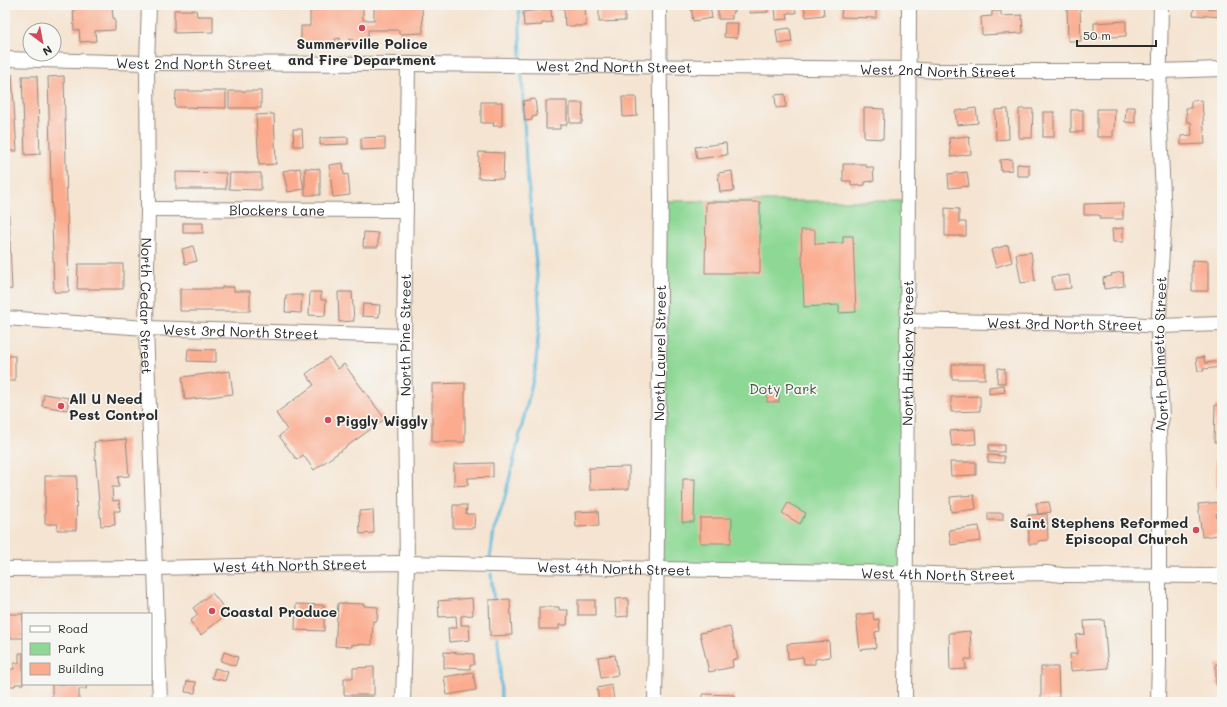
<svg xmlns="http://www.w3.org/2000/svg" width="1227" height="707" font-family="Mali,sans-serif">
<rect width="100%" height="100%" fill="#f6f6f2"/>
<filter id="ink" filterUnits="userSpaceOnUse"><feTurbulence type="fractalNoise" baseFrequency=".025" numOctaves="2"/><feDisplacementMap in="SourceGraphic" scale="8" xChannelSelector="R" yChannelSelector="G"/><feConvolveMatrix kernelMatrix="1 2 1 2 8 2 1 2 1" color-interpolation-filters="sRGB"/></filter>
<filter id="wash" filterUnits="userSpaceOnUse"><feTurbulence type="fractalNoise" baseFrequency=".012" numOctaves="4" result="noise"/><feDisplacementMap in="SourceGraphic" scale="16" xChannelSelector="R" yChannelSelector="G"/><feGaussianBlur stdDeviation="0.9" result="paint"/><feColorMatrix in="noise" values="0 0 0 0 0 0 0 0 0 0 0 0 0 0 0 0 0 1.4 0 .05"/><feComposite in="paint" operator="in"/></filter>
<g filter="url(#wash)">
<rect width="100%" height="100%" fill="#f5e4d1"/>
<!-- green -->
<path fill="#8dd894" stroke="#5c8260" d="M661 201H908L906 573 657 569Z"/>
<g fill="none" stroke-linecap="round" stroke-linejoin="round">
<!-- stream -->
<g stroke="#5cb9da" stroke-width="3">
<path d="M519 5 521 57"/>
<path d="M490 559 494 530 504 501 535 371 540 318 537 274 526 162 522 74"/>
<path d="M491 574 494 603"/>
<path d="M497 632 500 662 501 702"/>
</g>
</g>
<g id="blocks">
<!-- building -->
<g fill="#fbac8f">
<path d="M73 5H112L113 18H115V30L95 31 96 41 80 42 79 30H74Z"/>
<path d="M310 5H363V20H374V5H422L423 33 399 34V30H368V38L361 39V45H353V40L349 39V46H340V38L335 39V47L301 48V26H310Z"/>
<path d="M556 5H585L586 26H565L564 8H556Z"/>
<path d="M607 5H625V21L599 22V8L607 7Z"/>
<path d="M691 5H710L712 18 693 21Z"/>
<path d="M718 5H735V12H732V19H718Z"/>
<path d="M750 5H767L768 12 750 13Z"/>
<path d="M775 5H795L796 13H787L788 19 776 20Z"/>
<path d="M804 5H823L824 15 806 17Z"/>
<path d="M842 5H876V18L841 17Z"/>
<path d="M1067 7H1080L1081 41H1068Z"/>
<path d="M1194 8 1222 9V17L1193 15Z"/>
<path d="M551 9 552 22 542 23V25L524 26 523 12Z"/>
<path d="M174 10H196L197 16H213V32L174 33Z"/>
<path d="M992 11H1001V16L1022 15 1023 33 982 35 981 17 992 16Z"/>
<path d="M1126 21V36L1094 38V23Z"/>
<path d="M725 23H738L737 38 724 37Z"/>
<path d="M790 28 792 42 778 44 776 30Z"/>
<path d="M5 74H12L17 151H5Z"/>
<path d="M22 76H37L40 154 25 155Z"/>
<path d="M64 76 69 292H54L48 77Z"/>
<path d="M176 91H226V108L175 107Z"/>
<rect x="229" y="91" width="32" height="17"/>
<path d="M785 94 786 107 776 108 775 95Z"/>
<path d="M622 97H636L637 116 623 117Z"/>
<path d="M535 99 537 116 532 117V120L525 121 523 101Z"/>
<path d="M1202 100 1205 144 1181 145V136L1192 135 1191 122H1187L1186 108H1191V101Z"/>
<path d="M546 101H567V125H560V129H546Z"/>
<path d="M481 102H502V126H493L494 123H481Z"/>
<path d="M570 103H583L582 123H570Z"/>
<path d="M1126 107H1135V123L1125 122Z"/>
<path d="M864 108 884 109 883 139 864 138Z"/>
<path d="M976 108 978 123 957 125 955 111Z"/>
<path d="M1008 109 1009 139 996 140 995 110Z"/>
<path d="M1019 109H1033L1032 138H1019Z"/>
<path d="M1097 109H1115L1114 131H1113V137H1097Z"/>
<rect x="1071" y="110" width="12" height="22"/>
<rect x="1043" y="112" width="11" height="25"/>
<path d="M274 114 276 164 259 165 256 115Z"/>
<path d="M293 129H302L303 146H294Z"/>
<path d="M969 136 971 154 951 157 949 138Z"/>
<path d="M348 137V144L320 145V138Z"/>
<path d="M385 137V149L361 150V138Z"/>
<path d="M726 143 727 155 697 159 695 147Z"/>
<path d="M479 152 504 153 503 179 478 178Z"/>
<path d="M1012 159V170L1001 171 1000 160Z"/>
<path d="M343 163 344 175 348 174 350 195 333 197 329 165Z"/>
<path d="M843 164H866V167H873L874 181 865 182V185L851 186V181H843Z"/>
<path d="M1017 164 1029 165V176H1017Z"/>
<path d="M300 168 304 189 288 192 283 171Z"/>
<path d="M305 168 320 169V195H305Z"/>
<path d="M732 171 734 191 720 192 718 173Z"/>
<path d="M176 172 226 173V189H176Z"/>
<path d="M967 172 969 186 949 188 948 174Z"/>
<path d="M230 173H261V190L229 189Z"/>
<path d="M5 175H7L12 289 5 290Z"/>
<path d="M706 202H760V273H705Z"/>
<path d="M1123 203V219H1100V215H1084V204Z"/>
<path d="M945 208 959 209V222H966V236H945Z"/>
<rect x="183" y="223" width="20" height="10"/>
<path d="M1123 228V242H1113L1112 229Z"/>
<path d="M801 230H815V244L843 243V236H853L856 312 839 313V305L804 307Z"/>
<path d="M364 232 378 233V247H363Z"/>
<path d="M1008 245 1012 262 996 267 991 250Z"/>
<path d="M193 246 197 261 185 264 182 249Z"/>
<path d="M1031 252 1035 281 1021 283 1016 254Z"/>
<path d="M1192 260 1208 261V291H1192Z"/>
<path d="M78 264H123V289H77Z"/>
<path d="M1123 272 1124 286 1104 289 1103 278 1112 276 1111 274Z"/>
<path d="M1069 275 1071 288 1054 290 1052 277Z"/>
<path d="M222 287H234V291H250V311H180V289H222Z"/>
<path d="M310 292H321V300H326L325 316 309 315Z"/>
<path d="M338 292H352L354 321 339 322Z"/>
<path d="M286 295H302L301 313 285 312Z"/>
<path d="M363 304 380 305 379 317 362 316Z"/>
<path d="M188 349 216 350V362L187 361Z"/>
<rect x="5" y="356" width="10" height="25"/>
<path d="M329 357 338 369 344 364 385 419 314 470 303 455 297 460 279 436 287 430 276 413 314 385 306 374Z"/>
<path d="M1204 357 1205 363 1222 361V367L1203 369 1204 371H1198L1196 358Z"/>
<rect x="952" y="364" width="33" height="15"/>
<path d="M998 368 1005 369V383H997Z"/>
<path d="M230 371 233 394 185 400 182 377Z"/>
<path d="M465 383V442H432V384Z"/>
<path d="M1004 385 1005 392 989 394V387Z"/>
<rect x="767" y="387" width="12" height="15"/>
<path d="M44 394 69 398 67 410 42 406Z"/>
<path d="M980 396V411L951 412V397Z"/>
<path d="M1215 405H1222V442H1214Z"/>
<path d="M975 429 976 444 952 446 950 431Z"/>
<path d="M126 439 129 476 118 477 119 487H112L113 501 119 500 120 511H114L115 525 101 526 94 442Z"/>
<rect x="989" y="445" width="15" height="7"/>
<path d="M988 455 1004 456V463L988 462Z"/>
<path d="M1222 458V489H1217L1216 459Z"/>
<path d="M950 462H976V475L951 476Z"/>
<path d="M493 463V477L468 478V485L454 486V464Z"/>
<path d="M629 467V489L590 490 589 468Z"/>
<path d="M45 476H77L76 530H57L58 524H45Z"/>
<path d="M683 479H695L694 522H682Z"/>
<path d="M974 495 976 509 951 512 950 497Z"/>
<path d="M1049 502 1051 512 1038 514 1036 503Z"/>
<path d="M1222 502V513H1216L1219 535 1202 537 1198 504Z"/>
<path d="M788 503 806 513 800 524 782 513Z"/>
<path d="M453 505H467L466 514H475L474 528H453Z"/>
<path d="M373 510 374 533 360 534 359 511Z"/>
<path d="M598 511 599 526 576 527 575 512Z"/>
<rect x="988" y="513" width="15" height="7"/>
<path d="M1047 514 1048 540 1038 541V544H1029L1028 515Z"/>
<rect x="5" y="515" width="2" height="14"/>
<path d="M700 518H732L731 543H700Z"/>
<path d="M979 526 981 541 951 545 949 530Z"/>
<path d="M212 593 228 613 201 635 190 621 198 615 193 608Z"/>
<path d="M472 598 473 615 461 616V625H469L470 640 449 642 448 628H457L456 616 439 617 438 601Z"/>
<path d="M628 598V616L616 617 615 599Z"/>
<path d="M510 599 512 635 490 636 489 600Z"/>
<rect x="578" y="600" width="17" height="15"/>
<path d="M338 603 364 604V606L378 607 377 621H373L372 645 352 644V647L335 646Z"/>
<path d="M296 604 324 605V631L295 630Z"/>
<path d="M539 607H559V610H568L567 625H559V629H539Z"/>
<path d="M873 613 874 620 879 619 880 631 875 632 876 648 860 650 856 615Z"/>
<rect x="5" y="614" width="18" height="24"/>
<path d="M1104 620 1108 668 1071 671 1070 654H1077L1076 635 1085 634 1084 621Z"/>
<path d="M730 627 738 659 732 660 733 667 709 672 700 633Z"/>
<path d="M970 631 972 659H965L966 669 950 670 949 633Z"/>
<path d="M829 641 830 657 815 659V664H804L803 657 788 659 787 644Z"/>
<path d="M224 652 238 657 235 666 221 661Z"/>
<path d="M444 652 474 654V665H470V669L444 668Z"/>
<path d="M19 653H23V684H15V686H5V669H14V663H19Z"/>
<path d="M615 655 618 675 601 678 598 657Z"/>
<rect x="1216" y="664" width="6" height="21"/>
<path d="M374 667V695H344V678H353V668Z"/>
<path d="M1041 667H1058L1059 698 1041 699Z"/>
<path d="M215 668 228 672 225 681 212 678Z"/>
<path d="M473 672 476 690 447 695 444 677Z"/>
<path d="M187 681 196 682 195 693 185 692Z"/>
<path d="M52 684H87L86 689H79V702H52Z"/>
<path d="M612 685 614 702H599L597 688Z"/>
<path d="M703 694 734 695V702H703Z"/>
<rect x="352" y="697" width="21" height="5"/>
</g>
</g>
</g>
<g filter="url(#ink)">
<use href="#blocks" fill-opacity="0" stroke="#90887e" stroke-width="1"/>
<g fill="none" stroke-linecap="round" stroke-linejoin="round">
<!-- minor casing -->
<g stroke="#90887e" stroke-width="16">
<g id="minor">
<path id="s1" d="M149 5 147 63 148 209 146 328 160 702"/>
<path id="s2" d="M5 59 147 63 408 64 909 69 935 71H1160L1222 69"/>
<path id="s3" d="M148 209 406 210"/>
<path id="s4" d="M5 318 146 328 404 336"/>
<path id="s5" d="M907 320 1035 323 1131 324 1159 326 1222 324"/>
<path id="s6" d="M5 569 155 568 317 564 407 563 657 569 906 573 961 575 1046 573 1062 575 1222 576"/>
<path id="s7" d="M403 702 407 563 404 336 408 64"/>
<path id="s8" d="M655 702 661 201 659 5"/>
<path id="s9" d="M905 702 909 5"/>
<path id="s10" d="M1158 702 1159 661V475L1160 460 1159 431 1162 417 1158 342 1161 267 1164 218 1159 107 1161 5"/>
</g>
</g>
<!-- minor -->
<use href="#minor" stroke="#fff" stroke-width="14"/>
</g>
</g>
<!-- markers -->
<g fill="#d1495b" stroke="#f6f6f2" stroke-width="1.5">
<circle cx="362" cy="28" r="4"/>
<circle cx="61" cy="406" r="4"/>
<circle cx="328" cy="420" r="4"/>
<circle cx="1196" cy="530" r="4"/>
<circle cx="212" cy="611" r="4"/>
</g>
<g text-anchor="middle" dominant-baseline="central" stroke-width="3.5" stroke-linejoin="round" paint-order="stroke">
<!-- poi labels -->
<g font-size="14" font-weight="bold" fill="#2b2b2b" stroke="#f6f6f2" text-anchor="start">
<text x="362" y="43" text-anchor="middle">Summerville Police<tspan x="362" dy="16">and Fire Department</tspan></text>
<text x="69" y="398">All U Need<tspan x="69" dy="16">Pest Control</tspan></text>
<text x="336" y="420">Piggly Wiggly</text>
<text x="1188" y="522" text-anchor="end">Saint Stephens Reformed<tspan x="1188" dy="16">Episcopal Church</tspan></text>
<text x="220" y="611">Coastal Produce</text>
</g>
<!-- street labels -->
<g font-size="14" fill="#2b2b2b" stroke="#f6f6f2">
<text stroke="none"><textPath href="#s2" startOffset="189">West 2nd North Street</textPath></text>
<text stroke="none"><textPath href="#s2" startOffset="609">West 2nd North Street</textPath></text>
<text stroke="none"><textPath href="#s2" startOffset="933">West 2nd North Street</textPath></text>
<text stroke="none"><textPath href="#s3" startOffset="129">Blockers Lane</textPath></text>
<text stroke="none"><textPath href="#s1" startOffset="301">North Cedar Street</textPath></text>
<text stroke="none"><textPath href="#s5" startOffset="158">West 3rd North Street</textPath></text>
<text stroke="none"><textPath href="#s4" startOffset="236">West 3rd North Street</textPath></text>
<text stroke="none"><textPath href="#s7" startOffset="367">North Pine Street</textPath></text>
<text stroke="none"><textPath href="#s8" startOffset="349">North Laurel Street</textPath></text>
<text stroke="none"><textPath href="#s9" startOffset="349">North Hickory Street</textPath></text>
<text stroke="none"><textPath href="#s10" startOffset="349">North Palmetto Street</textPath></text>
<text stroke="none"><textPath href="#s6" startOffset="285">West 4th North Street</textPath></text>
<text stroke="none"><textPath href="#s6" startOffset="609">West 4th North Street</textPath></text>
<text stroke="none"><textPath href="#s6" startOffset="933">West 4th North Street</textPath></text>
</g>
<!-- park labels -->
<g font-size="14" fill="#445645" stroke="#f6f6f2">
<text x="783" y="388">Doty Park</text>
</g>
</g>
<!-- margin -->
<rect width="1227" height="707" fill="none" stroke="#f6f6f2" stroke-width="20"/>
<!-- legend -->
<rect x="22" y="613" width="130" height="72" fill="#f6f6f2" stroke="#a5a5a2"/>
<rect x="30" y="626" width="20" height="6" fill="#ffffff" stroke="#a5a5a2"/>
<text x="58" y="633" font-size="12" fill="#2b2b2b">Road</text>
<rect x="30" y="643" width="20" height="12" fill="#8dd894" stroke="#a5a5a2"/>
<text x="58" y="653" font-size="12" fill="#2b2b2b">Park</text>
<rect x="30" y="663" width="20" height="12" fill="#fbac8f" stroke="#a5a5a2"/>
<text x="58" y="673" font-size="12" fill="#2b2b2b">Building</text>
<!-- north arrow -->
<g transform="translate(42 42) rotate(148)"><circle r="19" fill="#f6f6f2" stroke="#a5a5a2"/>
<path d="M0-3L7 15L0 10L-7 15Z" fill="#d1495b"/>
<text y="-6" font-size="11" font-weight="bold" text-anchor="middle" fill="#2b2b2b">N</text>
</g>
<!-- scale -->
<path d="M1077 40v6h79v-6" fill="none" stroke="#2b2b2b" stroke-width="2"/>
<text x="1083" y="40" font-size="12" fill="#2b2b2b" stroke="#f6f6f2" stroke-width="3" paint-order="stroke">50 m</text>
</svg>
